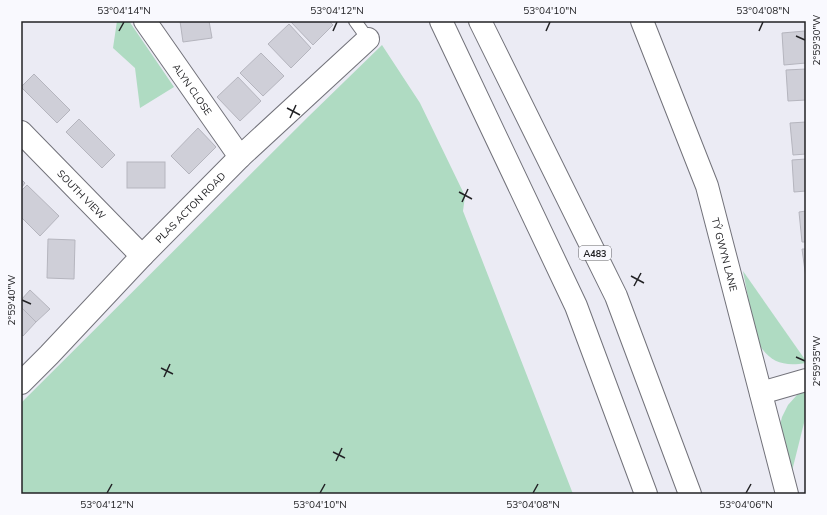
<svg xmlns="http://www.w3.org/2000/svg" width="827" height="515" font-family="Mulish,sans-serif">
<rect width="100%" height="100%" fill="#ebebf4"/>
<!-- green -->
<g fill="#afdbc2">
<path d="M117 21H129L174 87 140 108 135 68 113 48Z"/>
<path d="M382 45 420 103 465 196 463 211 573 494H21V403L309 116Z"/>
<path d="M743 271 806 361V363C782 367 768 362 756 339Z"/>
<path d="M806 389V415L789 483 779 429 782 417 788 405 797 395Z"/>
</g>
<!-- building -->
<g fill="#cfcfd8" stroke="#b5b5be">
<path d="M180 21H209L212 38 183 42Z"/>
<path d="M290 21H329L333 25 313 45Z"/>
<path d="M289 24 311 48 291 68 268 44Z"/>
<path d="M805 31 806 63 784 65 782 33Z"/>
<path d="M261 53 284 76 263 96 240 73Z"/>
<path d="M806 69V100L788 101 786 70Z"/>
<path d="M34 74 70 110 57 123 21 87Z"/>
<path d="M238 77 261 101 240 121 217 97Z"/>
<path d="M79 119 115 155 102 168 66 132Z"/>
<path d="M806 122V154L793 155 790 123Z"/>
<path d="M198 128 216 147 189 174 171 156Z"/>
<path d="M806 159V191L794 192 792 160Z"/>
<rect x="127" y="162" width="38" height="26"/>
<path d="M21 179 25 183 21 188Z"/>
<path d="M27 185 59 216 40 236 21 217V191Z"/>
<path d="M806 211V242H802L799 212Z"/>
<path d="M48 239 75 240 74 279 47 278Z"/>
<path d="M802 249H806V278Z"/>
<path d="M30 290 50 309 36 322 21 307V300Z"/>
<path d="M21 307 36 322 23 336 21 334Z"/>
</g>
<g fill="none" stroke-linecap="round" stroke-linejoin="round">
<!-- service casing -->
<g stroke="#72727a" stroke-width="14">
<path id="service" d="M355 21 368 39"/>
</g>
<!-- minor casing -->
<g stroke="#72727a" stroke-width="24">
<g id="minor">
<path id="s1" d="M145 21 240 157"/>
<path id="s2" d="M21 132 142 256"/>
<path id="s3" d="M21 383 49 355 142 256 240 157 368 39"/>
<path d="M761 393 806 380"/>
</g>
</g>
<!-- tertiary casing -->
<g stroke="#72727a" stroke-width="24">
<g id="tertiary">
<path id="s4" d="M642 21 707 186 787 494"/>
</g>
</g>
<!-- trunk casing -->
<g stroke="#72727a" stroke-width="24">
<g id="trunk">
<path d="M441 21 576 306 646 494"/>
<path d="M480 21 616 296 690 494"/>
</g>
</g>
<!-- service -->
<use href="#service" stroke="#fff" stroke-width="12"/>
<!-- minor -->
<use href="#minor" stroke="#fff" stroke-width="22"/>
<!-- tertiary -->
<use href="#tertiary" stroke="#fff" stroke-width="22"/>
<!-- trunk -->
<use href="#trunk" stroke="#fff" stroke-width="22"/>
</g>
<!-- ticks -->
<path fill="none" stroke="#222225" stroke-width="1.5" d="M119 31 124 22M333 31 337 22M546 31 550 22M759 31 763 22M796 36 805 40M287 108 300 115M290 118 296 105M459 192 472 199M462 202 468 189M631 276 644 283M634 286 641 273M22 300 31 304M796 357 805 361M161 368 173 374M164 377 170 364M333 452 345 458M336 461 342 448M107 493 112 484M320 493 325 484M533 493 538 484M746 493 751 484"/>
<g text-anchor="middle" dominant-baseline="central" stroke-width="4" stroke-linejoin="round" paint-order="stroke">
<!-- shield labels -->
<rect fill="#f9f9fe" stroke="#626266" stroke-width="1" x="579" y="246" width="32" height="14" rx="3"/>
<g font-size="9" font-weight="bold" fill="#222225">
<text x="595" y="253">A483</text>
</g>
<!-- street labels -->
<g font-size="10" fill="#222225" stroke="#f9f9fe">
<text stroke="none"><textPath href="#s1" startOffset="83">ALYN CLOSE</textPath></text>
<text stroke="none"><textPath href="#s2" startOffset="87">SOUTH VIEW</textPath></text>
<text stroke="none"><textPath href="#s3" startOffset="244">PLAS ACTON ROAD</textPath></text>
<text stroke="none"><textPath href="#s4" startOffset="248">TŶ GWYN LANE</textPath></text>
</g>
</g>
<!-- border -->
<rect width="827" height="515" fill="none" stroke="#f9f9fe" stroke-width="44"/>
<rect x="22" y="22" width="783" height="471" fill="none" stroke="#222225" stroke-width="1.5"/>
<g font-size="10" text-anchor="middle" fill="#222225">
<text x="124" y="14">53°04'14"N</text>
<text x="337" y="14">53°04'12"N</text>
<text x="550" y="14">53°04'10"N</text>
<text x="763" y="14">53°04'08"N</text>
<text transform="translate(816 40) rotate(-90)" y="4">2°59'30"W</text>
<text transform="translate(11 300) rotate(-90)" y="4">2°59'40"W</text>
<text transform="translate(816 361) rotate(-90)" y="4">2°59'35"W</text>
<text x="107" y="508">53°04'12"N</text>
<text x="320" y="508">53°04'10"N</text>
<text x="533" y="508">53°04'08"N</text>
<text x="746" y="508">53°04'06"N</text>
</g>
</svg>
